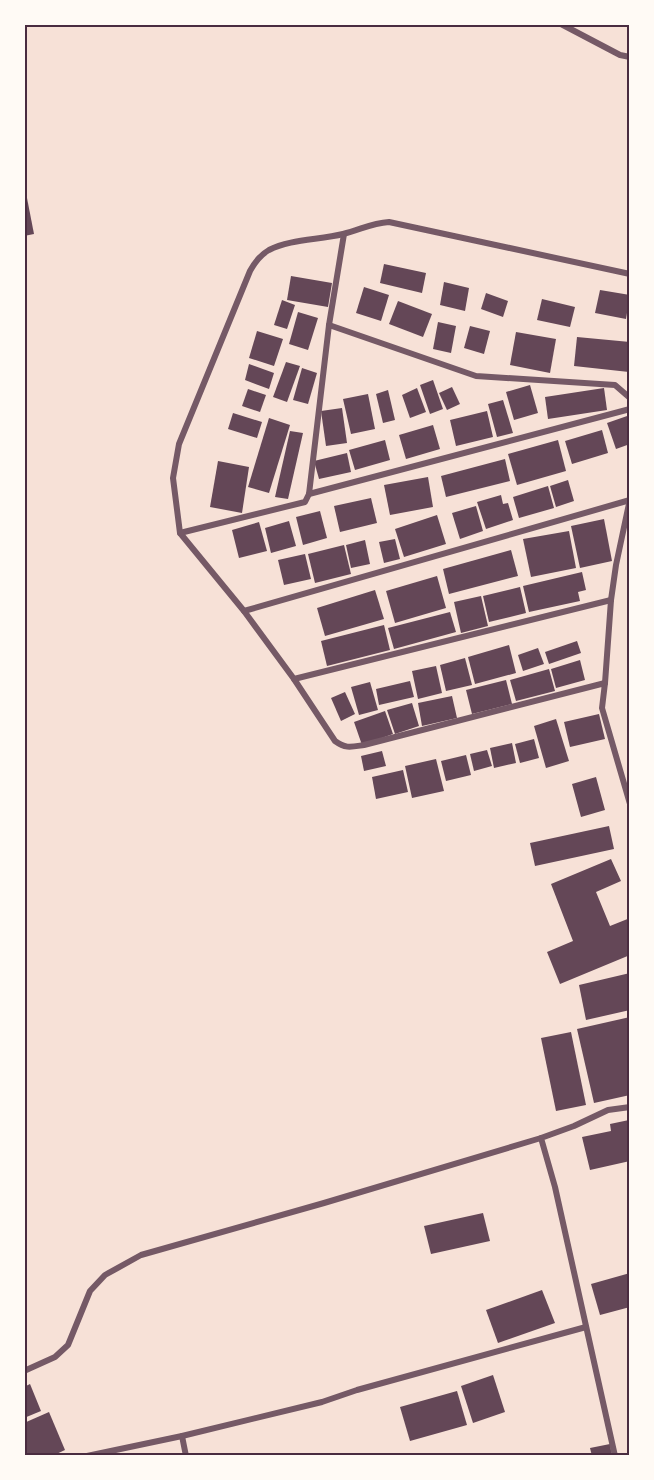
<svg xmlns="http://www.w3.org/2000/svg" width="654" height="1480" font-family="Inter,sans-serif">
<rect width="100%" height="100%" fill="#f7e1d7"/>
<!-- building -->
<g fill="#644757">
<path d="M27 198 34 234 24 236V199Z"/>
<path d="M384 264 426 273 422 293 380 283Z"/>
<path d="M291 276 332 283 328 307 287 300Z"/>
<path d="M444 282 469 288 465 311 440 305Z"/>
<path d="M364 287 389 295 381 321 356 313Z"/>
<path d="M600 290 630 295 626 319 595 313Z"/>
<path d="M486 293 508 301 503 317 481 309Z"/>
<path d="M542 299 575 307 570 327 537 320Z"/>
<path d="M282 300 295 305 287 329 274 325Z"/>
<path d="M398 301 432 314 423 337 389 324Z"/>
<path d="M298 312 318 318 308 350 289 344Z"/>
<path d="M438 322 456 326 451 353 433 349Z"/>
<path d="M470 326 490 331 484 354 464 348Z"/>
<path d="M257 331 283 339 274 366 249 358Z"/>
<path d="M516 332 556 339 550 373 510 365Z"/>
<path d="M577 337 630 342 629 372 574 366Z"/>
<path d="M286 362 300 366 287 402 273 397Z"/>
<path d="M249 364 274 373 269 389 245 380Z"/>
<path d="M302 368 317 373 308 404 293 400Z"/>
<path d="M433 380 443 409 430 414 420 385Z"/>
<path d="M530 385 538 413 514 420 506 392Z"/>
<path d="M452 387 460 404 447 410 439 393Z"/>
<path d="M417 388 426 412 410 418 402 395Z"/>
<path d="M604 388 607 410 548 419 545 397Z"/>
<path d="M248 389 266 395 260 412 242 406Z"/>
<path d="M388 390 395 420 383 423 376 394Z"/>
<path d="M368 394 375 429 351 434 343 399Z"/>
<path d="M503 400 513 433 497 437 488 404Z"/>
<path d="M342 408 347 443 326 446 321 411Z"/>
<path d="M487 411 493 437 456 446 450 420Z"/>
<path d="M233 413 262 422 257 438 228 429Z"/>
<path d="M630 415V444L616 449 607 423Z"/>
<path d="M269 418 290 425 269 493 248 487Z"/>
<path d="M433 425 440 449 406 459 399 435Z"/>
<path d="M602 430 608 453 572 464 565 441Z"/>
<path d="M290 431 303 433 288 499 275 497Z"/>
<path d="M385 440 390 460 355 470 349 450Z"/>
<path d="M558 440 566 471 517 485 508 454Z"/>
<path d="M347 453 351 472 319 479 314 461Z"/>
<path d="M505 459 510 481 446 497 441 476Z"/>
<path d="M218 461 249 467 242 513 210 507Z"/>
<path d="M428 477 433 507 390 515 384 485Z"/>
<path d="M568 480 574 501 556 507 550 486Z"/>
<path d="M548 486 554 508 519 518 513 497Z"/>
<path d="M501 495 503 504 508 503 513 520 486 529 477 502Z"/>
<path d="M371 498 377 523 340 532 334 506Z"/>
<path d="M476 506 483 531 460 539 452 513Z"/>
<path d="M320 511 327 538 303 545 296 517Z"/>
<path d="M437 515 446 544 404 557 395 529Z"/>
<path d="M604 519 612 561 580 568 571 526Z"/>
<path d="M289 521 296 546 271 553 265 528Z"/>
<path d="M259 522 267 551 239 558 232 530Z"/>
<path d="M569 531 576 568 531 577 523 539Z"/>
<path d="M395 539 400 559 384 563 379 542Z"/>
<path d="M365 540 370 564 351 568 346 545Z"/>
<path d="M344 545 351 574 315 583 308 554Z"/>
<path d="M511 550 518 576 449 594 443 569Z"/>
<path d="M305 554 311 579 284 585 278 560Z"/>
<path d="M582 572 586 590 578 592 580 601 529 612 523 586Z"/>
<path d="M437 576 446 608 395 623 386 591Z"/>
<path d="M520 587 526 613 489 622 483 596Z"/>
<path d="M375 590 384 619 325 636 317 608Z"/>
<path d="M481 596 488 626 461 633 454 602Z"/>
<path d="M450 612 456 632 394 649 388 628Z"/>
<path d="M384 625 390 650 327 666 321 641Z"/>
<path d="M577 641 581 653 549 664 545 652Z"/>
<path d="M509 645 516 673 475 684 468 657Z"/>
<path d="M538 648 544 664 523 671 518 655Z"/>
<path d="M465 658 472 685 446 691 440 665Z"/>
<path d="M580 660 585 680 556 688 551 669Z"/>
<path d="M436 666 442 693 418 699 412 671Z"/>
<path d="M549 669 555 691 516 701 510 680Z"/>
<path d="M506 680 512 704 472 714 466 690Z"/>
<path d="M410 681 414 697 379 705 376 689Z"/>
<path d="M370 682 378 710 359 715 351 687Z"/>
<path d="M345 692 355 714 341 721 331 698Z"/>
<path d="M452 696 457 718 422 726 418 703Z"/>
<path d="M412 703 419 726 395 734 387 710Z"/>
<path d="M385 711 393 734 362 745 354 722Z"/>
<path d="M599 714 605 739 570 747 564 722Z"/>
<path d="M556 719 569 761 546 768 534 726Z"/>
<path d="M534 739 539 758 520 763 515 744Z"/>
<path d="M512 743 516 763 494 768 490 748Z"/>
<path d="M487 750 492 766 474 771 470 754Z"/>
<path d="M382 751 386 766 364 771 361 756Z"/>
<path d="M466 755 471 775 446 781 441 761Z"/>
<path d="M436 759 444 791 412 798 405 766Z"/>
<path d="M403 770 408 792 376 799 372 777Z"/>
<path d="M596 777 605 810 581 817 572 784Z"/>
<path d="M609 826 614 849 535 866 530 843Z"/>
<path d="M611 859 621 881 596 892 610 926 630 918V955L560 984 547 952 573 941 551 884Z"/>
<path d="M630 973V1010L586 1020 579 985Z"/>
<path d="M630 1017V1095L594 1103 577 1029Z"/>
<path d="M571 1032 586 1105 556 1111 541 1038Z"/>
<path d="M629 1120 630 1161 590 1170 582 1137 611 1131 610 1124Z"/>
<path d="M483 1213 490 1241 431 1254 424 1226Z"/>
<path d="M630 1273V1307L600 1315 591 1284Z"/>
<path d="M542 1290 555 1323 498 1343 486 1310Z"/>
<path d="M493 1375 505 1412 473 1423 461 1386Z"/>
<path d="M30 1384 41 1411 24 1418V1387Z"/>
<path d="M457 1391 467 1425 410 1441 400 1407Z"/>
<path d="M49 1412 65 1450 52 1456H24V1423Z"/>
<path d="M610 1444 612 1456H592L590 1448Z"/>
</g>
<g fill="none" stroke-linecap="round" stroke-linejoin="round">
<!-- minor -->
<g stroke="#755966" stroke-width="6">
<path d="M561 24 620 55 630 57"/>
<path d="M630 274 389 222C371 223 360 230 343 234 320 240 290 239 269 250 260 255 255 262 250 271L179 444 173 478 180 533 244 611 294 679 335 741C346 749 351 747 364 745L605 683 602 708 630 804"/>
<path d="M329 325 476 376 615 385 630 398"/>
<path d="M309 494 630 409"/>
<path d="M180 533 305 502 309 494 329 325 344 234"/>
<path d="M244 611 630 500"/>
<path d="M294 679 611 600"/>
<path d="M605 683 611 600 616 565 630 499"/>
<path d="M24 1371 55 1357 68 1345 90 1291 105 1275 141 1255 324 1203 541 1138"/>
<path d="M182 1436 186 1456"/>
<path d="M87 1456 182 1436 322 1402 357 1390 586 1327"/>
<path d="M615 1456 555 1187 541 1138 574 1126 608 1110 630 1107"/>
</g>
</g>
<!-- border -->
<rect width="654" height="1480" fill="none" stroke="#fffaf5" stroke-width="51"/>
<rect x="26" y="26" width="602" height="1428" fill="none" stroke="#4a2c40" stroke-width="2"/>
</svg>
